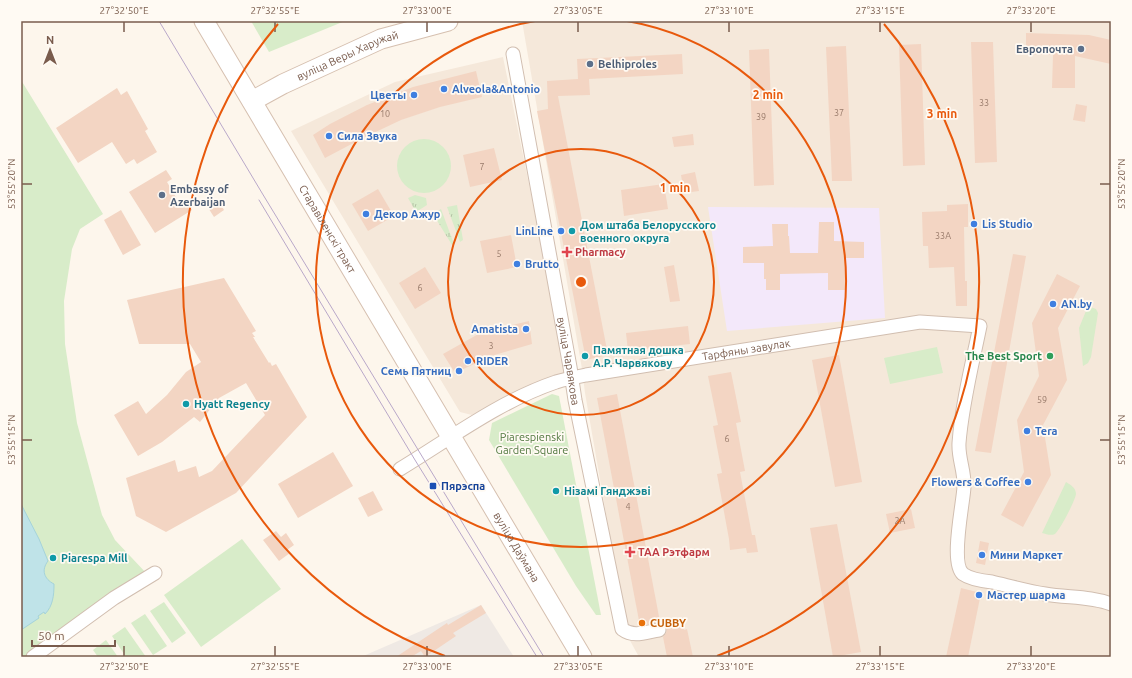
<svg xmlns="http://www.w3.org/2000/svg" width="1132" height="678" font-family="Ubuntu,sans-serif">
<defs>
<pattern id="grass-tufts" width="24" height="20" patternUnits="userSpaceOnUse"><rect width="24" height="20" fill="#d8ecc9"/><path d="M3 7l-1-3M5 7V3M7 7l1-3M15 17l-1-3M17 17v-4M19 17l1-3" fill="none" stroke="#b4c2a5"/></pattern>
</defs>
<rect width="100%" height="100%" fill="#fdf6ec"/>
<!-- residential -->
<g fill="#f5e8da">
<path d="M522 21H1111V657H639L627 635 585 393 582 369Z"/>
<path d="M503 57 565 361 564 373 494 404 472 415 460 412 291 131 395 82Z"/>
</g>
<!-- industrial -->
<path fill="#efe9e4" d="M481 605 514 657H361Z"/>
<!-- education -->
<path fill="#f3e8fa" d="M708 207 879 208 885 318 727 331Z"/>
<!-- grass -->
<g fill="url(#grass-tufts)">
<path d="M415 195 426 198 427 205 416 212 408 198Z"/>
<path d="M457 205 463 240 460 242 447 207Z"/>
<path d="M441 209 454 244 452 245 433 214Z"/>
</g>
<!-- green -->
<g fill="#d8ecc9">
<path d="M251 21H345L269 52Z"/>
<path d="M21 80 103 214 80 229 72 249 64 301 65 344 77 423 102 515 115 540 147 574 33 657H21Z"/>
<circle cx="424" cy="166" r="27"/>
<path d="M1088 306 1096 309 1098 313 1091 357 1088 363 1083 366 1079 328Z"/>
<path d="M937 347 943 373 890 384 884 358Z"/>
<path d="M552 394 559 396 601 615H596L576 586 489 440 492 423Z"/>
<path d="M1066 482C1071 485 1076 488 1076 494 1075 501 1060 530 1055 534 1051 536 1046 534 1042 533Z"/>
<path d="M242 539 281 589 201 647 164 595Z"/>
<path d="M164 602 186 633 172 643 150 611Z"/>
<path d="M145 614 167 646 153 655 131 623Z"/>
<path d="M125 627 146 657H126L112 636Z"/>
<path d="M106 640 118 657H98L93 650Z"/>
</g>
<!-- water -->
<path fill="#bfe3e8" stroke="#a5d3da" d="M21 504 39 539 48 561C41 570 44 579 54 584 54 595 53 606 45 614L44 612 38 616 39 618 21 630Z"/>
<!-- building -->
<g fill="#f3d5c3">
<path d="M1026 33 1089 35 1111 40V64L1075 56V88H1052L1053 55 1026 54Z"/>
<path d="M971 42H993L997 162 975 163Z"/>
<path d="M921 44 925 165 903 166 899 45Z"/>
<path d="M846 46 852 181H832L826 47Z"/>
<path d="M769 49 774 185 754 186 749 50Z"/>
<path d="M682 54 683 74 589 79 590 95 558 96 608 355 586 360 537 111 548 109 547 81 578 79 577 59Z"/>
<path d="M476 71 482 97 440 107 401 120 363 138 325 158 313 135 330 124 367 105 413 87Z"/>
<path d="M117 88 121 95 127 91 148 129 145 131 157 152 137 164 134 159 126 164 112 142 78 163 56 128Z"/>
<path d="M1076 104 1087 106 1085 122 1073 120Z"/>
<path d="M693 134 694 145 674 147 672 137Z"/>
<path d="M494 148 502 180 470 187 463 155Z"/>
<path d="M166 170 172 179 167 182 180 204 186 200 192 210 155 233 129 192Z"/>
<path d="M695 172 699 191 684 193 681 175Z"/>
<path d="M664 184 668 209 624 216 621 190Z"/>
<path d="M378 189 394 216 368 231 352 204Z"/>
<path d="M217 199 224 210 214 217 207 206Z"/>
<path d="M968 204V227H964L965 281H967V306H956L954 267 929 268 928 246H923L922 212 947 211V205Z"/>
<path d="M121 210 141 245 123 255 104 220Z"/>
<path d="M819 222H834V241L864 242V258H845V290H828V273L780 274V290H766V279H764V263H743V247L773 246 772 224H788V236H789L790 253H818Z"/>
<path d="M511 235 517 267 487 273 480 241Z"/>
<path d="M1013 254 1026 256 991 453 975 451Z"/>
<path d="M674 265 680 301 670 302 664 267Z"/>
<path d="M425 267 441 293 415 309 399 283Z"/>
<path d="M1057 274 1080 286 1058 328 1067 380 1043 425 1051 475 1023 527 1001 515 1024 472 1017 420 1039 376 1032 323Z"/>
<path d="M224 278 256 331 252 333 255 337H253L269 363 270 362 272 366 276 364 307 417 236 493 166 532 136 516 126 478 175 460 178 472 196 466 199 477 212 471 265 415 246 383 219 398 200 422 194 417 162 442 138 456 114 415 138 401 146 414 167 395 186 372 201 362 190 344H139L127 300Z"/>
<path d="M529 321 532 344 491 356 455 373 443 354 482 332Z"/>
<path d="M688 326 690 344 628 351 626 333Z"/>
<path d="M839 355 862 482 835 487 812 360Z"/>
<path d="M731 372 741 422 736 423 745 471 740 472 752 535H755L758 552 747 553 746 548 730 550 729 539 717 474 722 473 713 426 718 425 708 376Z"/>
<path d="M617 394 660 622 640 626 597 398Z"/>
<path d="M333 452 353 486 298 518 278 484Z"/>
<path d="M373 491 383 510 368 517 358 498Z"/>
<path d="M911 509 915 528 890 533 886 514Z"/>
<path d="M837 524 861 652 833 657 810 528Z"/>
<path d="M276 531 281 537 286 533 294 545 287 550 290 553 279 561 263 540Z"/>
<path d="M980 541 989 543 985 565 976 563Z"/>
<path d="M961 588 981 593 968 657H946Z"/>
<path d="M481 605 486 613 453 633 456 636 425 657 421 651 411 657H396L447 623 448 625Z"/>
<path d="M682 620 684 630 687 629 693 657H667L663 637 666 633 667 629 663 623Z"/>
</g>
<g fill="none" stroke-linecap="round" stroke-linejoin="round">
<!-- street casing -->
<g stroke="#d1beb0" stroke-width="15">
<g id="street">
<path id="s1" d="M513 54 570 367 575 400 622 629C634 638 646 632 659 630"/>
<path id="s2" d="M400 469C451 438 500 401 556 382 566 379 576 377 586 375L920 322 980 326C972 365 962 404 959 443 958 458 965 472 964 487 963 505 950 563 963 574 970 579 983 581 992 582 1009 586 1027 591 1045 594 1067 598 1090 596 1111 604"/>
<path d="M33 657 114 598 155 573"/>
</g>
</g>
<!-- secondary casing -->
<g stroke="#d6c0b0" stroke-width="21">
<g id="secondary">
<path id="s3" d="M204 21 582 657"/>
<path id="s4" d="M252 101 283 84 381 39 448 21"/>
</g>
</g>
<!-- street -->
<use href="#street" stroke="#fff" stroke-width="13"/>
<!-- secondary -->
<use href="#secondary" stroke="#fff" stroke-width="19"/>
<!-- tram -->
<g stroke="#b9a8c9" stroke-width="1">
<path d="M159 21 262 193 544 657"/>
<path d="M259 200 415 460 537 657"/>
</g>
</g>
<!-- ticks -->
<path fill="none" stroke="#7a5c4d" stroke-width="1.5" d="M124 22V32M275 22V32M427 22V32M578 22V32M729 22V32M880 22V32M1031 22V32M22 184H32M1100 184H1110M22 440H32M1100 440H1110M124 646V656M275 646V656M427 646V656M578 646V656M729 646V656M880 646V656M1031 646V656"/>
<!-- distance rings -->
<g fill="none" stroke="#e8590c" stroke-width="2">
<circle cx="581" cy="282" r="133"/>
<path d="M627 21A265 265 0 1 1 535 21"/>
<path d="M445 656A398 398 0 0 1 278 24M884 24A398 398 0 0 1 717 656"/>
</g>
<!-- markers -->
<g fill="#5c6f8a" stroke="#fffaf3" stroke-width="1.5">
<circle cx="1081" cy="49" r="4"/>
<circle cx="590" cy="64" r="4"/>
<circle cx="162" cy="195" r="4"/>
</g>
<g fill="#3f7fe0" stroke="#fffaf3" stroke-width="1.5">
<circle cx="444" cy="89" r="4"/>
<circle cx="414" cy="95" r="4"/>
<circle cx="329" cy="136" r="4"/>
<circle cx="366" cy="214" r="4"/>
<circle cx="974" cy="224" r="4"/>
<circle cx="561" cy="231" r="4"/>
<circle cx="517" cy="264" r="4"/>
<circle cx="1053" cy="304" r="4"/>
<circle cx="526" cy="329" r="4"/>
<circle cx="468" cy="361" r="4"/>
<circle cx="459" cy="371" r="4"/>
<circle cx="1027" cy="431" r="4"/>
<circle cx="1028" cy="482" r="4"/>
<circle cx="982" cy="555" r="4"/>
<circle cx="979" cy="595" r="4"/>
</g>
<g fill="#0f9aa8" stroke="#fffaf3" stroke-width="1.5">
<circle cx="572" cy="231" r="4"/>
<circle cx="585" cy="356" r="4"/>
<circle cx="186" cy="404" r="4"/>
<circle cx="556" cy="491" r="4"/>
<circle cx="53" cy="558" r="4"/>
</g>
<g fill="#e0444e" stroke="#fffaf3" stroke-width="1.5">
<path d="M565 246h4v4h4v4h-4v4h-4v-4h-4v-4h4z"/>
<path d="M628 546h4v4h4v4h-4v4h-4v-4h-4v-4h4z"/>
</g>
<circle fill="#2e9e5b" stroke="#fffaf3" stroke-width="1.5" cx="1050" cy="356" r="4"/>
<rect fill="#1a4fb4" stroke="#fffaf3" stroke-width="1.5" x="429" y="482" width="8" height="8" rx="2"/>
<circle fill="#e8710a" stroke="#fffaf3" stroke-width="1.5" cx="642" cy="623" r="4"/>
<g text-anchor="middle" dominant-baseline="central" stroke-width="3.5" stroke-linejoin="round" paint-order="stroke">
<!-- number labels -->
<g font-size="9" fill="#987a6a">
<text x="984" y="103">33</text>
<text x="839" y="113">37</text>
<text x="385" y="114">10</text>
<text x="761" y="117">39</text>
<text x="482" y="167">7</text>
<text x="943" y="236">33А</text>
<text x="499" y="254">5</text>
<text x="420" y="288">6</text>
<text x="491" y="346">3</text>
<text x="1042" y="400">59</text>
<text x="727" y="439">6</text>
<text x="628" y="507">4</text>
<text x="900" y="521">2А</text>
</g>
<!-- service labels -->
<g font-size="11" font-weight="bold" fill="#4e5e75" stroke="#fffaf3" text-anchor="start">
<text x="1073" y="49" text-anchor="end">Европочта</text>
<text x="598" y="64">Belhiproles</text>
<text x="170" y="189">Embassy of<tspan x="170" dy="13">Azerbaijan</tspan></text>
</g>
<!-- street labels -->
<g font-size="11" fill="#7a5c4d" stroke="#fffaf3">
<text stroke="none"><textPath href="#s4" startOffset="106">вуліца Веры Харужай</textPath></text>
<text stroke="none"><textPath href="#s3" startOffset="242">Старавіленскі тракт</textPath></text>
<text stroke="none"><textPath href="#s2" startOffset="372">Тарфяны завулак</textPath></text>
<text stroke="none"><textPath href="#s1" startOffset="312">вуліца Чарвякова</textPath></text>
<text stroke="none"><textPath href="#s3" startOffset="612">вуліца Даўмана</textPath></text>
</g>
<!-- shop labels -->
<g font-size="11" font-weight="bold" fill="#366cbe" stroke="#fffaf3" text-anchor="start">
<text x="452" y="89">Alveola&amp;Antonio</text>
<text x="406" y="95" text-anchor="end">Цветы</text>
<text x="337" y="136">Сила Звука</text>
<text x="374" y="214">Декор Ажур</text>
<text x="982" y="224">Lis Studio</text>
<text x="553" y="231" text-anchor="end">LinLine</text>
<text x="525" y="264">Brutto</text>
<text x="1061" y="304">AN.by</text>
<text x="518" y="329" text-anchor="end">Amatista</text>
<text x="476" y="361">RIDER</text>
<text x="451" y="371" text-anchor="end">Семь Пятниц</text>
<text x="1035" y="431">Tera</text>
<text x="1020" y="482" text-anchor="end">Flowers &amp; Coffee</text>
<text x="990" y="555">Мини Маркет</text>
<text x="987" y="595">Мастер шарма</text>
</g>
<!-- culture labels -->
<g font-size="11" font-weight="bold" fill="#0d838f" stroke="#fffaf3" text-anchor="start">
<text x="580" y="225">Дом штаба Белорусского<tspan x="580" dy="13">военного округа</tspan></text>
<text x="593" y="350">Памятная дошка<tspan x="593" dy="13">А.Р. Чарвякову</tspan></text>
<text x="194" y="404">Hyatt Regency</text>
<text x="564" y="491">Нізамі Гянджэві</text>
<text x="61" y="558">Piarespa Mill</text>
</g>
<!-- health labels -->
<g font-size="11" font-weight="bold" fill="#be3a42" stroke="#fffaf3" text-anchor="start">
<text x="575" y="252">Pharmacy</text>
<text x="638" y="552">ТАА Рэтфарм</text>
</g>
<!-- leisure labels -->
<g font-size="11" font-weight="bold" fill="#27864d" stroke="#fffaf3" text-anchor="end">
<text x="1042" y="356">The Best Sport</text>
</g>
<!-- park labels -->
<g font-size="11" fill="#537a41" stroke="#fffaf3">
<text x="532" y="437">Piarespienski<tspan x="532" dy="13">Garden Square</tspan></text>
</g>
<!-- transit labels -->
<g font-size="11" font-weight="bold" fill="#164399" stroke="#fffaf3" text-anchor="start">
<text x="441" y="486">Пярэспа</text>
</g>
<!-- food labels -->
<g font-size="11" font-weight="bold" fill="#c56008" stroke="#fffaf3" text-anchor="start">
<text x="650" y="623">CUBBY</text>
</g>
</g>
<circle cx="581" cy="282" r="6" fill="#e8590c" stroke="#fffaf3" stroke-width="2"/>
<g font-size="12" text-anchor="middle" font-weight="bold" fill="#e8590c" stroke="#fffaf3" stroke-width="3.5" stroke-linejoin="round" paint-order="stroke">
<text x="768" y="99">2 min</text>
<text x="942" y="118">3 min</text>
<text x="675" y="192">1 min</text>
</g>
<!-- border -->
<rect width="1132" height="678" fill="none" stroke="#fffaf3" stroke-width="44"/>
<!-- north arrow -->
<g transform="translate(50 50)" stroke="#fffaf3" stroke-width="3" paint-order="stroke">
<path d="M0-3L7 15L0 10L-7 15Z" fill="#7a5c4d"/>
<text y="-6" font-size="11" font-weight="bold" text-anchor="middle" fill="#7a5c4d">N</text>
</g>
<!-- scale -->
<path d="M32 640v6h83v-6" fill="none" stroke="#7a5c4d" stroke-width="2"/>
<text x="38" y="640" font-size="12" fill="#7a5c4d" stroke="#fffaf3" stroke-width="3" paint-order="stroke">50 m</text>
<rect x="22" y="22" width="1088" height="634" fill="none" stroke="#7a5c4d" stroke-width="1.5"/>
<g font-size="10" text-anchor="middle" fill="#7a5c4d">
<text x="124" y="14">27°32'50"E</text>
<text x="275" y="14">27°32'55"E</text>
<text x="427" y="14">27°33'00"E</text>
<text x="578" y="14">27°33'05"E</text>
<text x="729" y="14">27°33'10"E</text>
<text x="880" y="14">27°33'15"E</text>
<text x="1031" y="14">27°33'20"E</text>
<text transform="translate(11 184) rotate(-90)" y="4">53°55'20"N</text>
<text transform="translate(1121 184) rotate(-90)" y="4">53°55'20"N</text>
<text transform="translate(11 440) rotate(-90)" y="4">53°55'15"N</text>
<text transform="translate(1121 440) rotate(-90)" y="4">53°55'15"N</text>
<text x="124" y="670">27°32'50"E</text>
<text x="275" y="670">27°32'55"E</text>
<text x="427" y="670">27°33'00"E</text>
<text x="578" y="670">27°33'05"E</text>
<text x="729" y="670">27°33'10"E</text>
<text x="880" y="670">27°33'15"E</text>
<text x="1031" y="670">27°33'20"E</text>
</g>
</svg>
